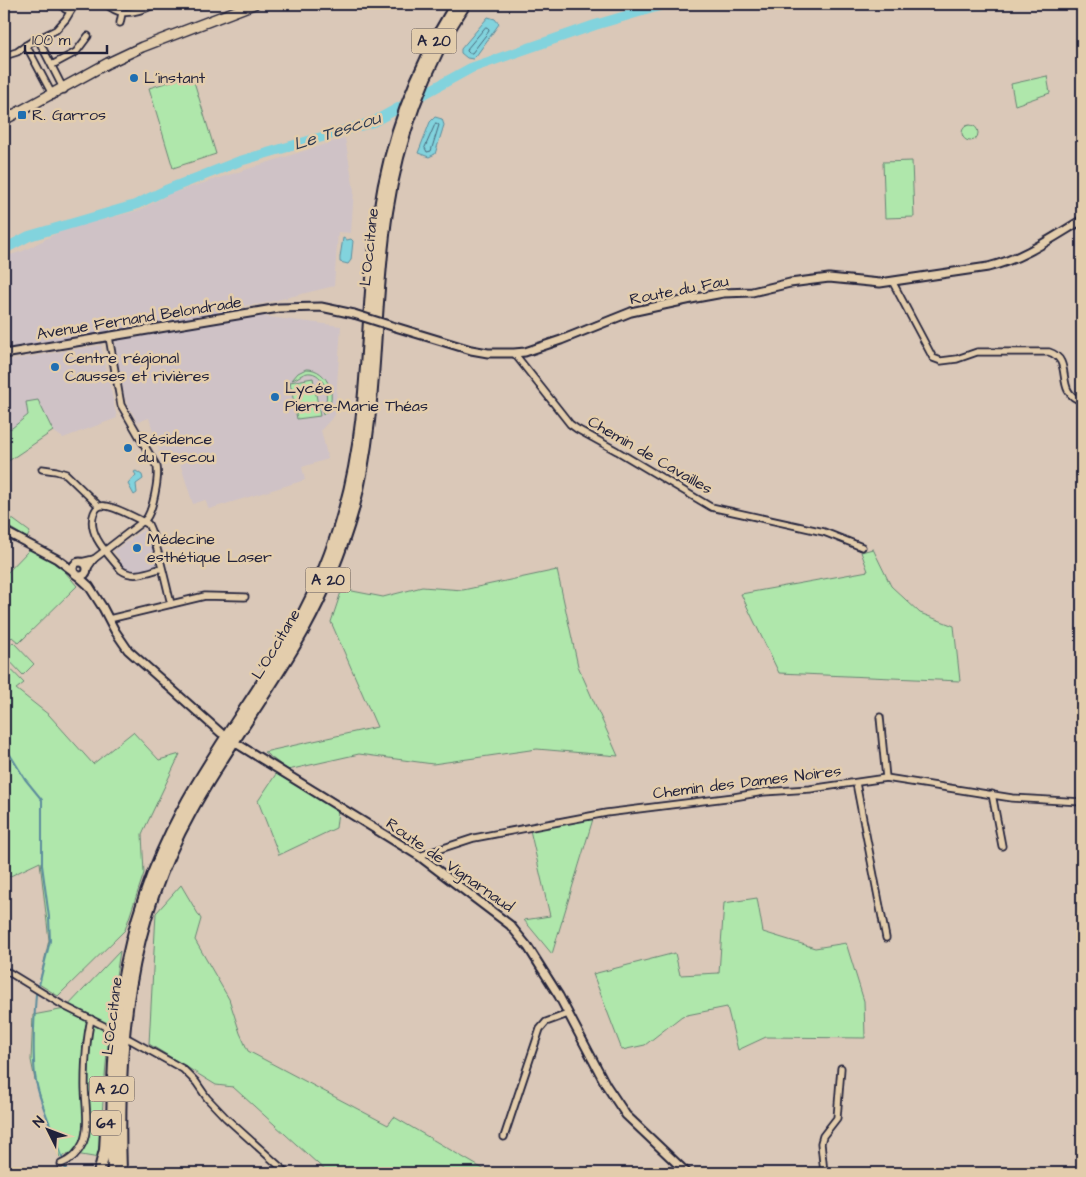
<svg xmlns="http://www.w3.org/2000/svg" width="1086" height="1177" font-family="'Architects Daughter',sans-serif">
<rect width="100%" height="100%" fill="#dac8b8"/>
<filter id="ink" filterUnits="userSpaceOnUse"><feTurbulence type="fractalNoise" baseFrequency=".02" numOctaves="2"/><feDisplacementMap in="SourceGraphic" scale="10" xChannelSelector="R" yChannelSelector="G"/><feConvolveMatrix kernelMatrix="1 2 1 2 8 2 1 2 1" color-interpolation-filters="sRGB"/></filter>
<g filter="url(#ink)">
<!-- built -->
<g fill="#cfc2c6">
<path d="M345 138 354 190 351 233 338 232 334 286 261 304 249 305 225 311 223 314 212 316 4 350V257L23 251 63 230 140 210 169 194Z"/>
<path d="M260 316 341 326 335 415 321 430 328 459 302 467 305 480 209 509 205 500 193 504 178 457 162 461 149 418 137 422 125 399 117 359 115 340Z"/>
<path d="M101 345 117 418 63 438 53 431 38 400 29 415 12 428 4 430V361Z"/>
<path d="M144 530 147 534 149 533 157 560 156 566 135 573 125 571 118 563 121 561 114 551 126 542 131 541V538Z"/>
</g>
<!-- green -->
<g fill="#afe7ab" stroke="#688473">
<path d="M192 75 216 154 173 168 149 88Z"/>
<path d="M1047 76 1050 93 1015 105 1011 84Z"/>
<circle cx="970" cy="133" r="8"/>
<path d="M912 161 914 217 885 218 883 162Z"/>
<path d="M306 369C329 368 340 401 323 415L322 410C331 401 326 375 311 373 303 372 299 378 292 380L298 373Z"/>
<path d="M313 378 320 416 297 419 290 382Z"/>
<path d="M38 400 53 431 4 464V430L12 428 28 415 26 402Z"/>
<path d="M4 510 7 515 30 532 27 538 4 524Z"/>
<path d="M30 549 60 566 77 586 19 643 12 637 4 645V576Z"/>
<path d="M873 549 891 586 920 613 954 626 960 681 779 673 741 594 868 571 861 552Z"/>
<path d="M557 570 578 666 618 756 537 749 433 764 359 754 288 770 264 752 377 727 331 622 342 589 383 597 422 587 463 590Z"/>
<path d="M13 642 34 664 23 675 4 655V651Z"/>
<path d="M4 662 24 683 16 689 49 715 93 764 133 732 159 760 180 754 142 834 144 873 125 930 58 996 39 984 49 940 40 862 4 879Z"/>
<path d="M276 774 329 803 338 811 336 828 279 855 258 801Z"/>
<path d="M593 819 552 954 524 920 550 916 530 830Z"/>
<path d="M181 885 201 919 195 940 229 999 240 1033 248 1051 388 1125 394 1117 490 1173H362L355 1169 348 1173H328L233 1087 216 1085 149 1044 156 913Z"/>
<path d="M757 898 763 932 815 948 846 943 864 1001 865 1038 766 1037 738 1050 727 1007 682 1016 645 1045 622 1050 593 974 675 953 680 975 719 973 724 903Z"/>
<path d="M120 951C108 1020 104 1088 99 1158L70 1153 60 1158 35 1080 31 1060 33 1015 65 1009Z"/>
</g>
<!-- water -->
<g fill="#82d3dd" stroke="#5c8c9c">
<path d="M488 17 495 19 499 24 476 56 473 59 467 58 461 53V49Z"/>
<path d="M435 117 442 119 444 125 435 154 429 157 418 153 430 122Z"/>
<path d="M343 238 347 240 351 239 353 241 351 260 348 264 340 262V257Z"/>
<path d="M136 471 142 475 143 479 136 484 137 493 134 495 128 484 136 475 134 472Z"/>
</g>
<g fill="none" stroke-linecap="round" stroke-linejoin="round">
<!-- shore -->
<g stroke="#48697c" stroke-width="1">
<path d="M486 27 488 28 489 31 472 53H469L467 51 468 48Z"/>
<path d="M436 123 439 125 431 151 427 152 425 148Z"/>
</g>
<!-- stream -->
<g stroke="#5c8c9c" stroke-width="2">
<path d="M4 745 25 779 42 800V865L49 917 50 941 39 985"/>
<path d="M36 994C34 1020 32 1048 35 1075 39 1103 54 1132 63 1159"/>
<path d="M65 1165 66 1173"/>
</g>
<!-- river -->
<path stroke="#82d3dd" stroke-width="10" d="M4 249 29 236 135 205 166 190 240 161 373 122 471 68 595 25 666 4"/>
<!-- minor casing -->
<g stroke="#22223b" stroke-width="9">
<g id="minor">
<path d="M63 4 65 9 70 11"/>
<path d="M106 4C110 7 115 11 121 12 130 14 147 9 154 4"/>
<path d="M120 23 122 13"/>
<path d="M38 39 64 90"/>
<path d="M26 45 53 96"/>
<path d="M4 56 17 52 31 42 56 30 66 19 75 4"/>
<path d="M52 65 76 52 88 36"/>
<path d="M892 281 933 358 941 361 957 359 977 352H1049C1075 360 1053 393 1082 401"/>
<path d="M514 353 570 424 577 429 617 451 711 507 824 532 862 547"/>
<path d="M42 469 56 471 66 474 99 506"/>
<path d="M81 562 94 559"/>
<path d="M162 568C148 572 133 579 121 570 109 555 86 534 94 513 96 508 99 505 105 506 117 507 137 519 148 524 158 544 165 581 171 604"/>
<path d="M87 569 94 559 146 519C153 510 159 478 157 467L121 405 109 337"/>
<path d="M109 619 205 596 245 597"/>
<path d="M880 717 886 778"/>
<path d="M856 783 886 938"/>
<path d="M992 794 1002 846"/>
<path d="M419 856 474 838 606 813 734 797 763 792 810 789 886 778 1012 798 1082 802"/>
<path d="M4 971 10 973 64 1006 106 1027"/>
<path d="M129 1039 183 1069 196 1082 207 1098 226 1118 287 1173"/>
<path d="M504 1137 540 1029 546 1022 568 1014"/>
<path d="M61 1164C71 1160 78 1154 83 1143 90 1126 85 1104 85 1085 85 1063 86 1041 91 1019"/>
<path d="M824 1173 821 1143 823 1136 837 1118 841 1068"/>
</g>
</g>
<!-- tertiary casing -->
<g stroke="#22223b" stroke-width="11">
<g id="tertiary">
<path d="M392 326 471 350 488 353H514L525 352 561 340 631 312 696 298 723 293 752 292 790 283 829 278 880 283 988 267C1022 259 1052 238 1082 220"/>
<path d="M4 354 279 308 321 307 354 314"/>
<path d="M4 531 57 559 73 571"/>
<circle cx="80" cy="569" r="7"/>
<path d="M77 575 89 586 103 608 115 631 128 650 221 733"/>
<path d="M239 745 419 856 510 925 528 947 559 996 606 1085 626 1115 687 1173"/>
</g>
</g>
<!-- primary casing -->
<g stroke="#22223b" stroke-width="12">
<path id="primary" d="M4 120 108 63 142 47 254 4"/>
</g>
<!-- motorway casing -->
<g stroke="#22223b" stroke-width="14">
<g id="motorway">
<path d="M99 1173 105 1150 106 1131"/>
<path d="M113 1173C109 1040 118 930 182 811 216 746 262 689 297 625 317 589 333 550 344 510 372 413 364 312 379 213 390 138 417 68 456 4"/>
<path d="M121 1173C117 1043 126 927 191 811 225 749 269 692 303 631 324 593 341 552 353 510 379 412 372 311 387 212 398 139 424 66 465 4"/>
</g>
</g>
<!-- minor -->
<use href="#minor" stroke="#e3cdac" stroke-width="5.5"/>
<!-- tertiary -->
<use href="#tertiary" stroke="#e3cdac" stroke-width="7"/>
<!-- primary -->
<use href="#primary" stroke="#e3cdac" stroke-width="9"/>
<!-- motorway -->
<use href="#motorway" stroke="#e3cdac" stroke-width="10"/>
<!-- tertiary-bridge casing -->
<g stroke="#22223b" stroke-width="11" stroke-linecap="butt">
<path id="tertiary-bridge" d="M354 314 392 326"/>
</g>
<!-- tertiary-bridge -->
<use href="#tertiary-bridge" stroke="#e3cdac" stroke-width="7"/>
</g>
</g>
<!-- markers -->
<g fill="#1f6fb2" stroke="#e3cdac" stroke-width="2">
<circle cx="134" cy="78" r="5"/>
<rect x="17" y="110" width="10" height="10" rx="2.5"/>
<circle cx="55" cy="367" r="5"/>
<circle cx="275" cy="397" r="5"/>
<circle cx="128" cy="448" r="5"/>
<circle cx="137" cy="548" r="5"/>
</g>
<g text-anchor="middle" dominant-baseline="central" stroke-width="5" stroke-linejoin="round" paint-order="stroke">
<!-- shield labels -->
<g fill="#e3cdac" stroke="#5c555d" stroke-width="1">
<rect x="411.5" y="28.5" width="45" height="25" rx="4"/>
<rect x="305.5" y="567.5" width="45" height="25" rx="4"/>
<rect x="89.5" y="1076.5" width="45" height="25" rx="4"/>
<rect x="91" y="1110.5" width="30" height="25" rx="4"/>
</g>
<g font-size="15" font-weight="bold" fill="#22223b">
<text x="434" y="41">A 20</text>
<text x="328" y="580">A 20</text>
<text x="112" y="1089">A 20</text>
<text x="106" y="1123">64</text>
</g>
<!-- poi labels -->
<g font-size="16" fill="#22223b" stroke="#e3cdac" text-anchor="start">
<text x="144" y="78">L'instant</text>
<text x="32" y="115">R. Garros</text>
<text x="65" y="358">Centre régional<tspan x="65" dy="18">Causses et rivières</tspan></text>
<text x="285" y="388">Lycée<tspan x="285" dy="18">Pierre-Marie Théas</tspan></text>
<text x="138" y="439">Résidence<tspan x="138" dy="18">du Tescou</tspan></text>
<text x="147" y="539">Médecine<tspan x="147" dy="18">esthétique Laser</tspan></text>
</g>
<!-- street labels -->
<g font-size="16" fill="#22223b" stroke="#e3cdac">
<text transform="translate(369 247) rotate(-84)">L'Occitane</text>
<text transform="translate(679 290) rotate(-11)">Route du Fau</text>
<text transform="translate(139 318) rotate(-9)">Avenue Fernand Belondrade</text>
<text transform="translate(650 455) rotate(30)">Chemin de Cavailles</text>
<text transform="translate(276 644) rotate(-59)">L'Occitane</text>
<text transform="translate(747 782) rotate(-7)">Chemin des Dames Noires</text>
<text transform="translate(450 865) rotate(35)">Route de Vignarnaud</text>
<text transform="translate(112 1016) rotate(-83)">L'Occitane</text>
</g>
<!-- water labels -->
<g font-size="18" font-style="italic" fill="#303d53" stroke="#e3cdac">
<text transform="translate(337 131) rotate(-18)">Le Tescou</text>
</g>
</g>
<!-- margin -->
<rect width="1086" height="1177" fill="none" stroke="#e3cdac" stroke-width="20"/>
<rect x="10" y="10" width="1066" height="1157" fill="none" stroke="#22223b" stroke-width="2" filter="url(#ink)"/>
<!-- north arrow -->
<g transform="translate(48 1130) rotate(312)" stroke="#e3cdac" stroke-width="4" paint-order="stroke">
<path d="M0-4L9 19L0 12L-9 19Z" fill="#22223b"/>
<text y="-8" font-size="14" font-weight="bold" text-anchor="middle" fill="#22223b">N</text>
</g>
<!-- scale -->
<path d="M25 45v8h82v-8" fill="none" stroke="#22223b" stroke-width="2.5"/>
<text x="32" y="45" font-size="15" fill="#22223b" stroke="#e3cdac" stroke-width="4" paint-order="stroke">100 m</text>
</svg>
